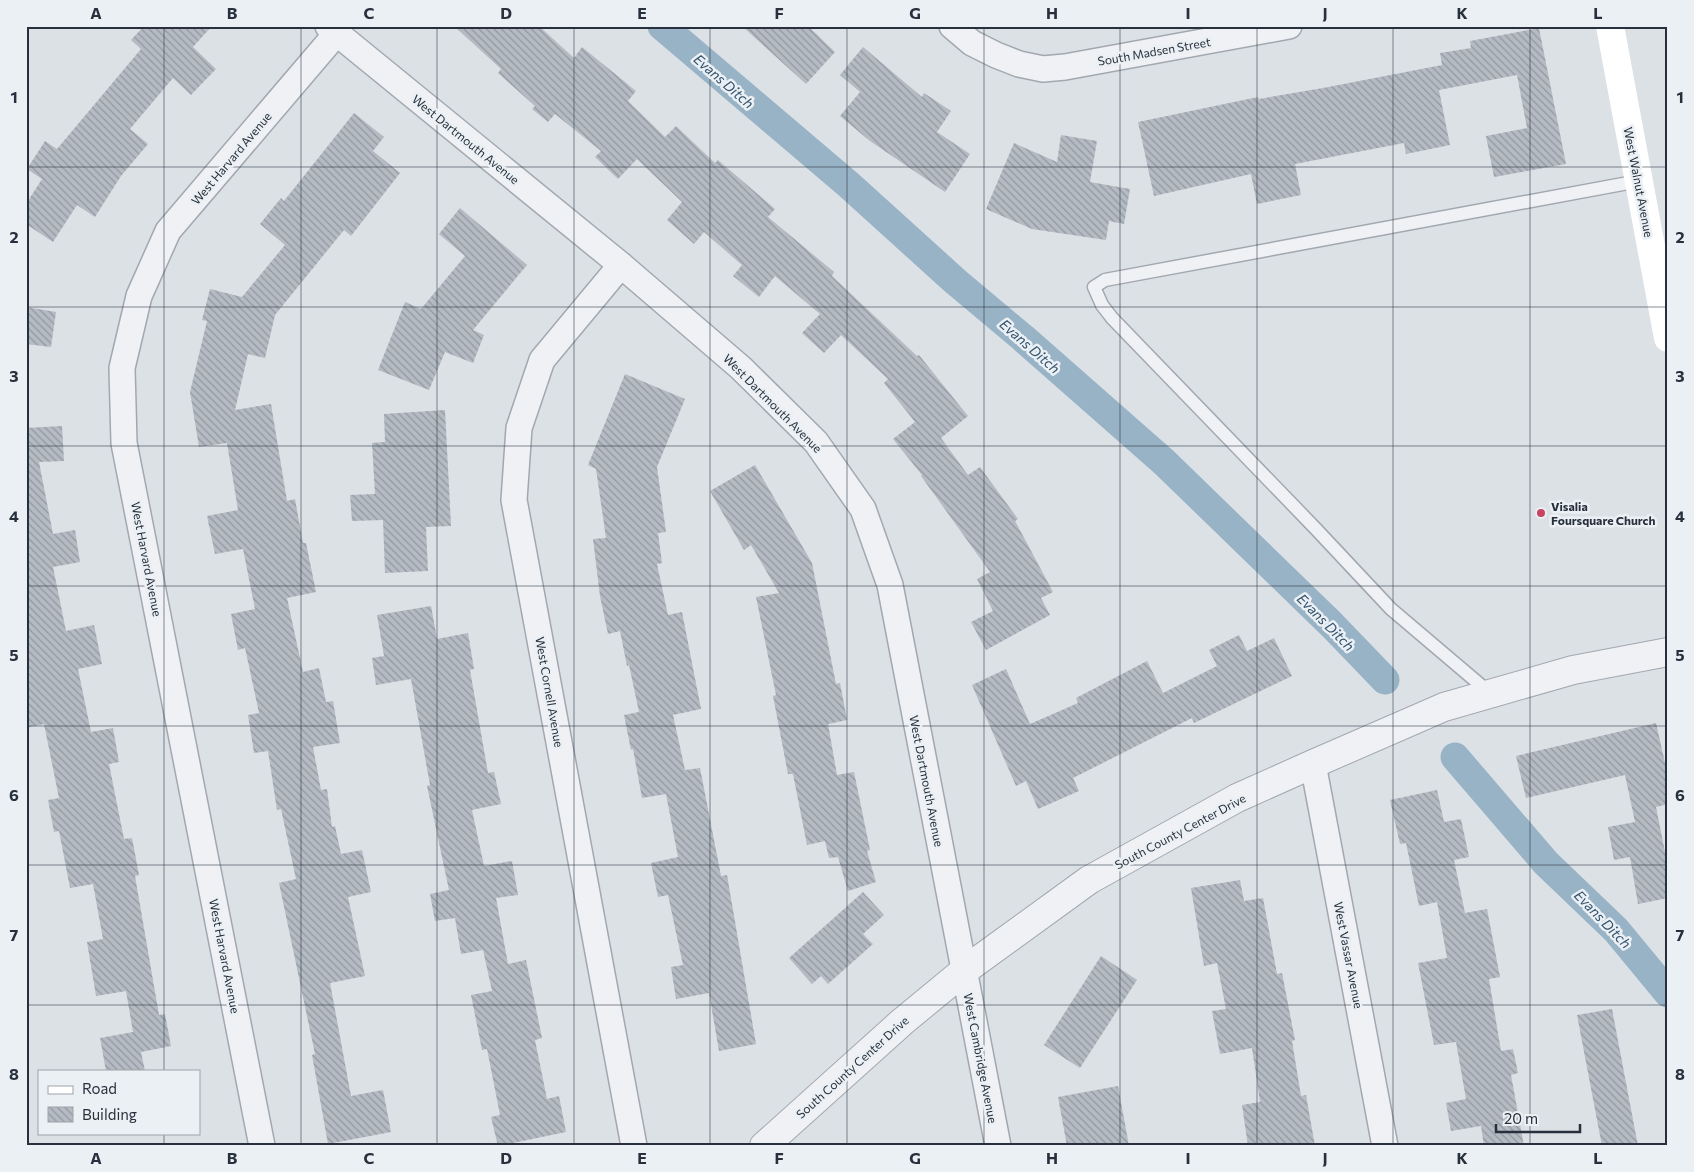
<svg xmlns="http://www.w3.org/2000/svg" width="1694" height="1172" font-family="Commissioner,sans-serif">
<defs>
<pattern id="building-back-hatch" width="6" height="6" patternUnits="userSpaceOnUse" patternTransform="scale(1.25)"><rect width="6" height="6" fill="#b4bbc3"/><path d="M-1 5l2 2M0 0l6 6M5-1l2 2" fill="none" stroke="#9298a0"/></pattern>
</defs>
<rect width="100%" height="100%" fill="#dce1e6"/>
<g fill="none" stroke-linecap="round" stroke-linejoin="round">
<!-- canal -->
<g stroke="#98b2c6" stroke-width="29">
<path d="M662 26 849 185 955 281 1023 338 1164 462 1332 625 1385 680"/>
<path d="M1455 757 1546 863 1616 930 1668 993"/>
</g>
</g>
<!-- building -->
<g fill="url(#building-back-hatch)">
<path d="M144 26H212L193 47 216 69 191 95 173 78 130 129 148 144 121 176 95 217 77 205 53 242 26 224V204L42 179 27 169 45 141 57 149 141 49 131 40Z"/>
<path d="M454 26H539L574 58 582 47 636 91 628 101 665 137 676 126 715 163 718 160 775 209 768 217 834 272 832 276 917 356 919 355 968 416 941 438 968 475 980 467 1018 519 1015 521 1053 592 1041 598 1050 615 986 650 971 622 993 611 977 579 990 572 921 476 922 475 893 439 915 422 884 383 888 379 841 335 824 353 802 333 820 314 775 276 759 297 733 276 742 265 704 232 694 244 667 220 682 202 637 159 618 179 595 157 601 151 555 114 548 122 532 109 535 106 498 73 501 69Z"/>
<path d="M742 26H808L835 52 806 84Z"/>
<path d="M1539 28 1566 164 1494 177 1486 136 1527 128 1517 75 1439 90 1450 145 1406 154 1404 143 1295 164 1301 195 1257 204 1251 174 1154 196 1138 122 1258 97 1259 99 1323 88 1442 65 1440 53 1471 48 1470 41Z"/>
<path d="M863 47 922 97 924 93 951 111 937 132 970 154 945 192 870 141 840 116 860 92 840 75Z"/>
<path d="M354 113 384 137 373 151 400 173 351 236 344 230 275 315 265 358 248 354 235 410 271 404 287 501 295 499 303 543H306L316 592 287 598 303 672 319 668 326 702 333 701 340 743 313 747 321 790 327 789 332 827 335 826 341 854 362 850 371 892 348 897 365 976 330 983 351 1096 383 1090 391 1132 328 1144 312 1055 315 1054 279 883 296 879 281 809 277 810 268 751 254 753 248 715 259 713 245 648 238 650 231 614 255 609 243 549 215 554 207 516 238 510 227 443 199 447 190 392 207 321 202 320 210 289 242 297 285 245 260 224 281 198 284 201Z"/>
<path d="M1061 135 1097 141 1090 182 1130 189 1124 224 1109 221 1106 240 1032 229 986 209 1014 143 1057 162Z"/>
<path d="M460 208 527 265 473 330 484 335 473 363 445 352 429 390 378 370 405 302 421 309 465 256 439 234Z"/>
<path d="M26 307 56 312 51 347 26 344Z"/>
<path d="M625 374 685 399 657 467 666 532 658 533 662 563 657 564 668 615 682 612 701 709 673 715 685 770 700 768 721 876 727 875 756 1044 719 1051 709 993 676 999 671 967 683 965 668 895 658 897 651 863 678 857 666 794 642 798 633 749 631 750 624 715 639 712 629 665 627 666 620 631 608 634 600 596 593 539 606 538 596 469 588 465Z"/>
<path d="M445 410 451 526 426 527 428 571 385 573 383 520 352 521 350 495 375 494 372 443 385 442 384 414Z"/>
<path d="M62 426 64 461 39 462 53 534 75 530 80 562 53 567 66 631 94 625 102 664 78 669 91 732 113 728 119 762 109 764 124 839 132 838 139 875 135 876 159 1015 165 1014 171 1046 141 1052 145 1071H106L100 1038 133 1032 126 991 96 996 87 942 103 939 93 884 70 888 59 831 54 832 48 800 59 798 44 724 26 728V428Z"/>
<path d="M755 465 812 563 836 684 840 683 847 720 828 724 837 775 854 772 870 850 867 851 876 882 848 891 838 857 829 858 825 841 807 845 793 774H788L773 696 776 695 756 597 779 593 751 545 744 550 710 491Z"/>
<path d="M431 606 437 639 468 633 474 669 470 670 488 773 494 772 501 804 472 810 484 866 512 861 518 895 496 898 508 964 526 960 542 1038 535 1040 547 1099 559 1096 566 1132 498 1146 491 1117 500 1115 487 1049 482 1050 471 995 492 991 483 950 461 954 455 918 435 921 430 894 449 890 427 786 430 785 411 679 376 685 372 658 384 656 377 615Z"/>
<path d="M1239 635 1247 651 1274 638 1292 676 1194 723 1192 718 1073 778 1079 791 1038 809 1026 781 1016 786 972 685 1006 669 1030 724 1078 703 1076 698 1147 661 1163 693 1217 666 1209 650Z"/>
<path d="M1656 723 1668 776V804L1656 807 1668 867V898L1638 904 1630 857 1614 860 1608 827 1635 822 1625 775 1526 798 1516 756Z"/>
<path d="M1437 790 1444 822 1461 819 1469 857 1454 860 1465 913 1487 909 1500 977 1489 979 1501 1051 1513 1049 1518 1073 1511 1075 1524 1146H1484L1481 1126 1451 1131 1446 1103 1466 1099 1456 1042 1434 1045 1418 963 1447 958 1437 902 1419 906 1406 843 1400 844 1390 800Z"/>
<path d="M1240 880 1244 901 1263 898 1277 974 1282 973 1295 1040 1292 1041 1301 1096 1306 1095 1315 1146H1248L1242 1105 1260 1102 1252 1048 1220 1054 1212 1011 1226 1009 1217 963 1204 966 1191 888Z"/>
<path d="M863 892 884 915 863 934 873 944 828 984 821 976 812 984 789 958Z"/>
<path d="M1101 956 1137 980 1080 1068 1044 1045Z"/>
<path d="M1612 1009 1638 1146H1602L1577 1015Z"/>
<path d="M1118 1086 1129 1146H1067L1058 1097Z"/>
</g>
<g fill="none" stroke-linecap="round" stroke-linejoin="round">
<!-- service casing -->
<g stroke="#a2a8b0" stroke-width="15">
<path id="service" d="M1490 693 1391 609 1315 528 1112 318 1102 305 1094 287 1105 280 1639 181"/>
</g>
<!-- minor casing -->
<g stroke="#a2a8b0" stroke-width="28">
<g id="minor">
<path d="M328 26 621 265 741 368 816 442 863 509 890 585 998 1146"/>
<path d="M952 26 972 43 996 55 1019 64 1043 69 1065 67 1289 26"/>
<path d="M621 265 542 360 519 428 514 500 634 1146"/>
<path d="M1313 764 1385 1146"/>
<path d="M262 1146 124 443 122 368 139 296 168 231 336 34"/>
</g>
</g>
<!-- tertiary casing -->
<g stroke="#a2a8b0" stroke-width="30">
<path id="tertiary" d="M764 1146 902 1022 965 970 1089 880 1237 798 1313 764 1444 707 1573 670 1668 652"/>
</g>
<!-- service -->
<use href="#service" stroke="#eff1f5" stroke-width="12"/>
<!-- minor -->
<use href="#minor" stroke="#eff1f5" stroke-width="25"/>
<!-- tertiary -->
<use href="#tertiary" stroke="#eff1f5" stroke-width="28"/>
<!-- secondary -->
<path stroke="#fff" stroke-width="28" d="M1610 26 1668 338"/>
</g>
<!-- grid -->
<path fill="none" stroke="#27303c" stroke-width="1" stroke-opacity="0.55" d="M164 26V1071M301 26V1146M437 26V1146M574 26V1146M710 26V1146M847 26V1146M984 26V1146M1120 26V1146M1257 26V1146M1393 26V1146M1530 26V1146M26 167H1668M26 307H1668M26 446H1668M26 586H1668M26 726H1668M26 865H1668M26 1005H1668M164 1133V1146"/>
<!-- markers -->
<circle fill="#ca4362" stroke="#ebf0f4" stroke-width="2" cx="1541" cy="513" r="5"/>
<g text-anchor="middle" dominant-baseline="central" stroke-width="5" stroke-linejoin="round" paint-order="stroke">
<!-- street labels -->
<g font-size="12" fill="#27303c" stroke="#ebf0f4">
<text transform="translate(1154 51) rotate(-10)">South Madsen Street</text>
<text transform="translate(466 139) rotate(39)">West Dartmouth Avenue</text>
<text transform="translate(231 158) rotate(-50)">West Harvard Avenue</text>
<text transform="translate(1639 182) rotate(79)">West Walnut Avenue</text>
<text transform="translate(773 403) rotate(45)">West Dartmouth Avenue</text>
<text transform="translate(147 559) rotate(79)">West Harvard Avenue</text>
<text transform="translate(550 692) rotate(80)">West Cornell Avenue</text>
<text transform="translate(927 781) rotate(79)">West Dartmouth Avenue</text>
<text transform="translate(1180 831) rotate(-28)">South County Center Drive</text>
<text transform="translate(1349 955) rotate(79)">West Vassar Avenue</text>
<text transform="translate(225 956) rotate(79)">West Harvard Avenue</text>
<text transform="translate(981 1058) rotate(79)">West Cambridge Avenue</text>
<text transform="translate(852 1067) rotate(-42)">South County Center Drive</text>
</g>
<!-- poi labels -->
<g font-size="12" font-weight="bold" fill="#27303c" stroke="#ebf0f4" text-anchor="start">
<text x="1551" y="506">Visalia<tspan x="1551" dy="14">Foursquare Church</tspan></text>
</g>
<!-- water labels -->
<g font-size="14" font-style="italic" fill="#32526e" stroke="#ebf0f4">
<text transform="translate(724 81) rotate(41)">Evans Ditch</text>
<text transform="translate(1030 346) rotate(41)">Evans Ditch</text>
<text transform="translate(1326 622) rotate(45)">Evans Ditch</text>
<text transform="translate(1603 919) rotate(46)">Evans Ditch</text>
</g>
</g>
<!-- border -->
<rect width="1694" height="1172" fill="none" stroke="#ebf0f4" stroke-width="55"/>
<!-- legend -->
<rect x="38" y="1070" width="162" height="65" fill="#ebf0f4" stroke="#9da3aa"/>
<rect x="48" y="1086" width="25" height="8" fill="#ffffff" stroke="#9da3aa"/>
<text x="82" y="1094" font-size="15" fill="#27303c">Road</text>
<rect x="48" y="1107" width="25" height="15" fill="url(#building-back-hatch)" stroke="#9da3aa"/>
<text x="82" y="1120" font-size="15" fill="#27303c">Building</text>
<!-- scale -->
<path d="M1496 1124v8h84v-8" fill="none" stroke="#27303c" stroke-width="2.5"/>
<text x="1504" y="1124" font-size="15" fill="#27303c" stroke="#ebf0f4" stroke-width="4" paint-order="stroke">20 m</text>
<rect x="28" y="28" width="1638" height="1116" fill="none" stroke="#27303c" stroke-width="2"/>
<g font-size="16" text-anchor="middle" font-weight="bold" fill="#27303c">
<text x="96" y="19">A</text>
<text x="232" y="19">B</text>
<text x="369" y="19">C</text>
<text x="506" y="19">D</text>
<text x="642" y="19">E</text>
<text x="779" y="19">F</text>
<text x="915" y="19">G</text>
<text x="1052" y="19">H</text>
<text x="1188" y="19">I</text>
<text x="1325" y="19">J</text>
<text x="1462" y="19">K</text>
<text x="1598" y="19">L</text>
<text x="14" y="103">1</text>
<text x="1680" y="103">1</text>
<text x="14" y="243">2</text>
<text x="1680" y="243">2</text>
<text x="14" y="382">3</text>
<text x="1680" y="382">3</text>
<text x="14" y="522">4</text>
<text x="1680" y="522">4</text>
<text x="14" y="661">5</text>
<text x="1680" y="661">5</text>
<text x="14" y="801">6</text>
<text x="1680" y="801">6</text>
<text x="14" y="941">7</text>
<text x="1680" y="941">7</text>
<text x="14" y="1080">8</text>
<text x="1680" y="1080">8</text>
<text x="96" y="1164">A</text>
<text x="232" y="1164">B</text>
<text x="369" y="1164">C</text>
<text x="506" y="1164">D</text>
<text x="642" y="1164">E</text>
<text x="779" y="1164">F</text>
<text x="915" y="1164">G</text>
<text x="1052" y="1164">H</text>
<text x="1188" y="1164">I</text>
<text x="1325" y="1164">J</text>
<text x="1462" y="1164">K</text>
<text x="1598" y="1164">L</text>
</g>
</svg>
